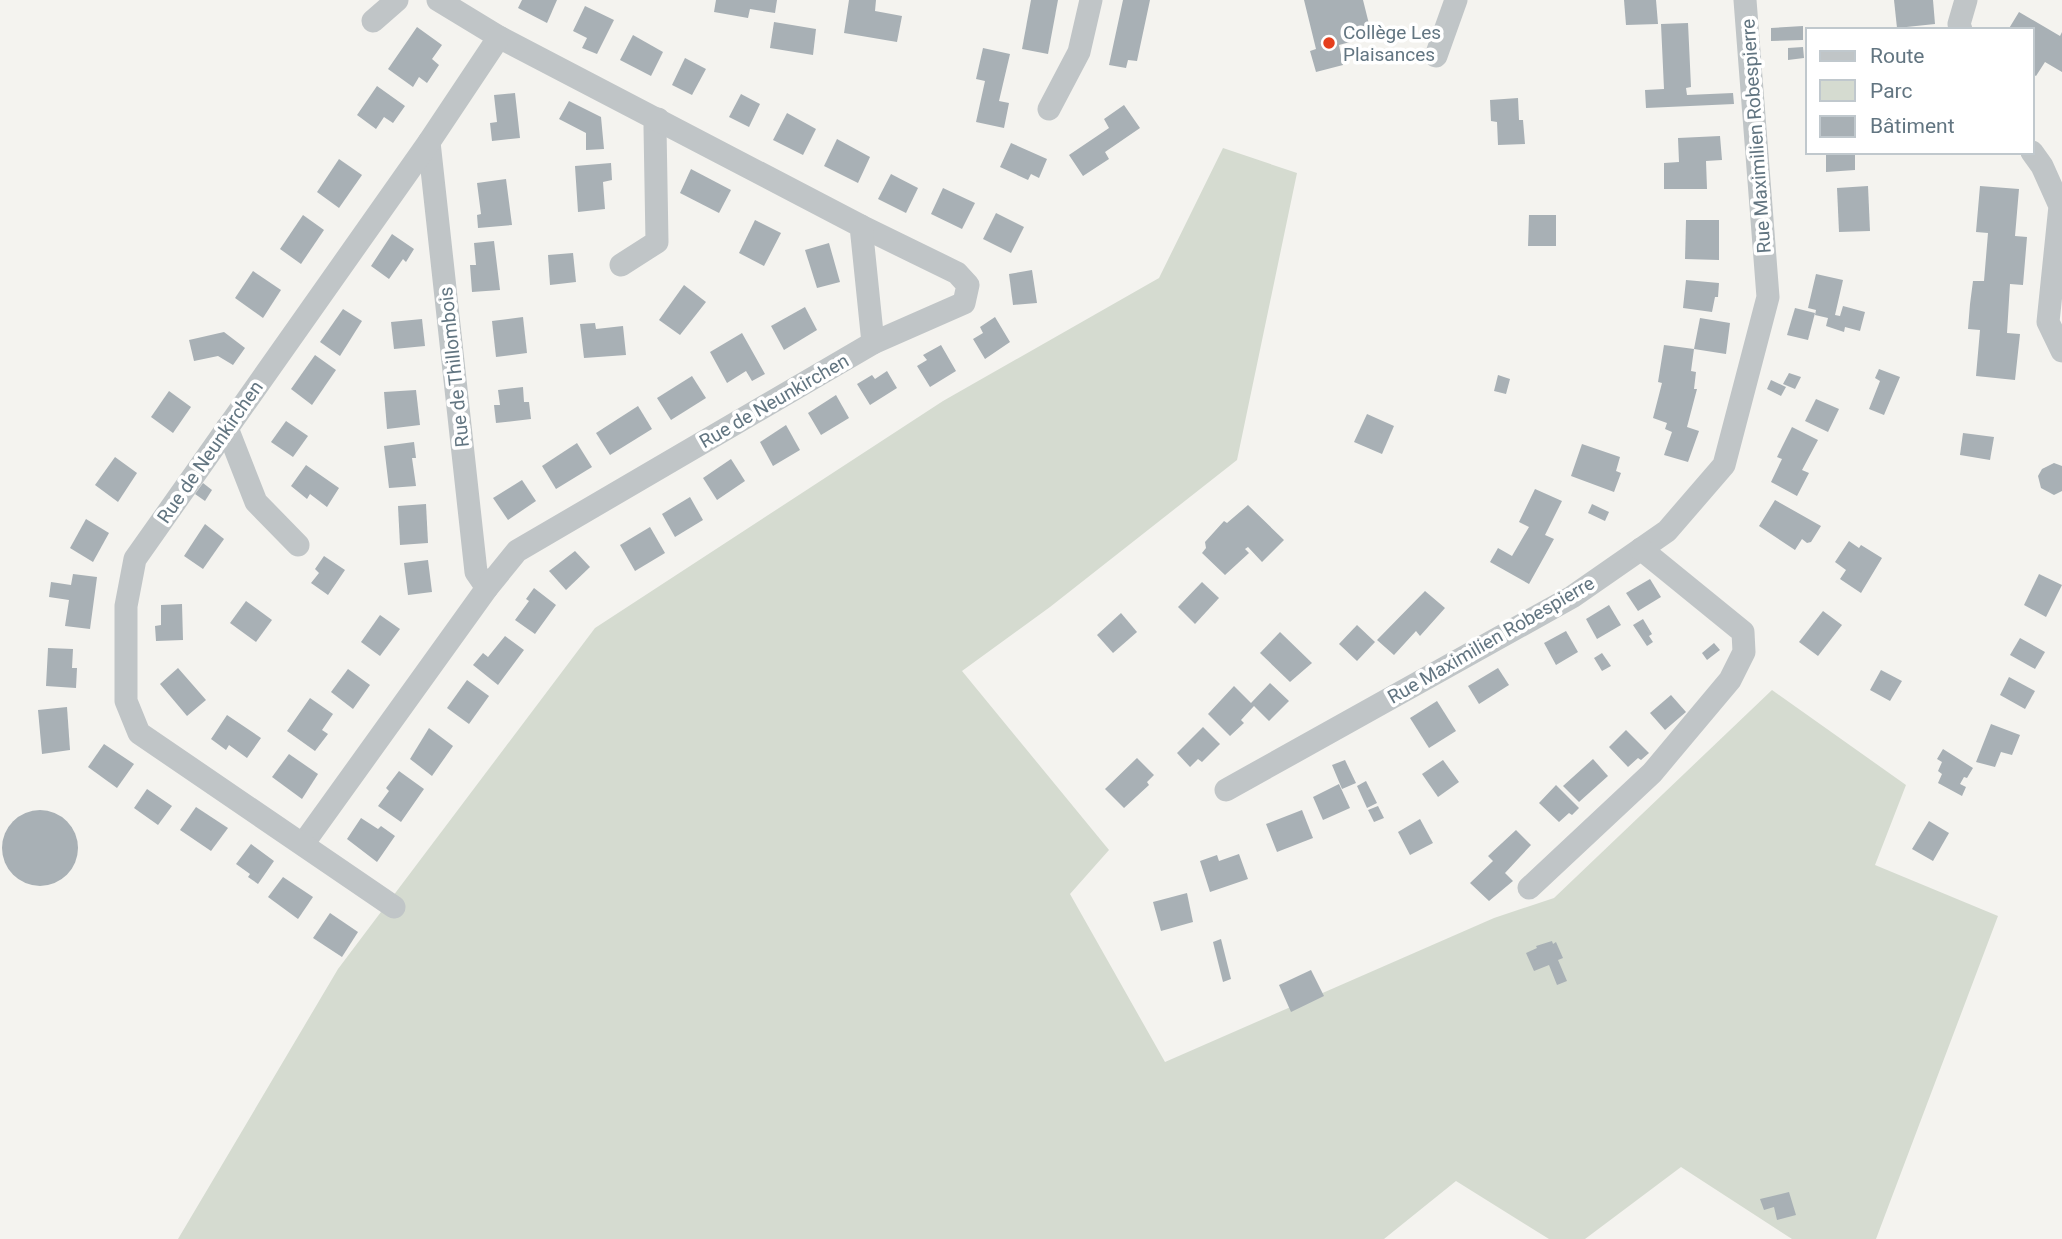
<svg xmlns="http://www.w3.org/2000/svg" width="2062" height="1239" font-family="Roboto,sans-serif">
<rect width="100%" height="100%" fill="#f4f3ef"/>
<!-- green -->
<path fill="#d5dbd0" d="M1223 148 1297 173 1237 460 1050 607 962 671 1109 850 1070 894 1165 1062 1494 918 1554 898 1772 690 1906 785 1875 865 1998 916 1876 1239H1792L1681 1167 1585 1239H1549L1456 1181 1384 1239H178L338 969 595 628 943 401 1159 278Z"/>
<!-- building -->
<g fill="#a8b0b5">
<path d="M522 0H557L547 23 518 8Z"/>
<path d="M716 0H777L775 13 750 9 748 18 714 12Z"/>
<path d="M849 0H876L875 11 902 16 897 42 844 33Z"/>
<path d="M1031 0H1058L1048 54 1022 49Z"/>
<path d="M1123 0H1150L1137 61 1128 60 1126 68 1109 65Z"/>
<path d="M1304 0H1363L1372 36 1339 45 1343 65 1316 72 1310 51 1316 49Z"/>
<path d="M1624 0H1656L1658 24 1626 25Z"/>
<path d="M1894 0H1933L1935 24 1897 28Z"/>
<path d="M585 6 614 20 597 54 582 48 587 38 573 31Z"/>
<path d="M2019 12 2060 36 2062 32V72L2045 62 2036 76 2032 74V30H2008Z"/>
<path d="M774 22 816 29 813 55 770 48Z"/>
<path d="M1688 23 1691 87 1686 88 1687 95 1733 93 1734 104 1646 108 1645 90 1664 89 1661 24Z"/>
<path d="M1803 26V40L1771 41V28Z"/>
<path d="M417 27 442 45 432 59 439 65 427 83 419 77 413 87 388 69Z"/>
<path d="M633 35 663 52 651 76 620 60Z"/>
<path d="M1803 47 1804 58 1788 60V48Z"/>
<path d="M983 48 1010 54 999 101 1009 103 1004 128 976 122 985 81 976 79Z"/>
<path d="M685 58 706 69 692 95 672 85Z"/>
<path d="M377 86 405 106 393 123 384 117 376 129 357 115Z"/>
<path d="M515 93 520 138 492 141 490 123 497 122 494 95Z"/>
<path d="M741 94 760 104 749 127 729 117Z"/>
<path d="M1518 98 1519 120H1523L1525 144 1498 145 1497 122 1491 121 1490 100Z"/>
<path d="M569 101 601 117 604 149 586 150V133L559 119Z"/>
<path d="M1124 105 1140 128 1105 152 1109 159 1083 176 1069 155 1109 128 1104 119Z"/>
<path d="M787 113 816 129 803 155 773 140Z"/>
<path d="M1720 136 1722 160 1706 161 1707 189H1664V163L1679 162 1678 138Z"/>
<path d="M837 139 870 157 858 183 824 166Z"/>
<path d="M1011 143 1047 159 1039 178 1031 174 1028 180 1000 167Z"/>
<path d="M1826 152H1855V170L1826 172Z"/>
<path d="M339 159 362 175 339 208 317 192Z"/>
<path d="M611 163 612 180 603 182 605 209 578 212 575 166Z"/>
<path d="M691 169 731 190 719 213 680 193Z"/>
<path d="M891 174 918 188 906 213 878 199Z"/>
<path d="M506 179 512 225 478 228 477 215 481 214 477 183Z"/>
<path d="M1868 186 1870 231 1839 232 1837 188Z"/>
<path d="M1980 186 2019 189 2015 236 2027 237 2023 285 2010 284 2007 333 2020 334 2015 380 1976 376 1980 330 1968 329 1970 304 1973 281H1984L1988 233 1976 232Z"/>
<path d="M943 188 975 203 962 229 931 214Z"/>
<path d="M996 213 1024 227 1011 253 983 239Z"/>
<path d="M303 215 324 230 301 264 280 249Z"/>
<path d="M1529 215H1556V246H1528Z"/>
<path d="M755 220 781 233 764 266 739 253Z"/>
<path d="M1686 220H1719V260L1685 259Z"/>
<path d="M392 234 414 249 406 262 403 259 389 279 371 266Z"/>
<path d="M494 241 500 290 472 292 470 265H476L474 243Z"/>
<path d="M829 243 840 282 817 288 805 250Z"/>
<path d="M573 253 576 282 550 285 548 255Z"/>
<path d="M1032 270 1037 303 1013 305 1009 274Z"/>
<path d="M253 271 281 290 263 318 235 298Z"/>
<path d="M1816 274 1843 280 1835 315 1840 316 1843 306 1865 312 1860 331 1845 327 1844 332 1826 326 1828 318 1815 315 1816 310 1808 308Z"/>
<path d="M1686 280 1719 283 1718 297H1715L1712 312 1683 308Z"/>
<path d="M684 285 706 302 680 335 659 320Z"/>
<path d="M805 307 817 330 784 350 771 326Z"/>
<path d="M1795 308 1815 313 1808 340 1787 335Z"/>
<path d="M343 309 362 321 340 356 320 342Z"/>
<path d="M523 317 527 353 496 357 492 321Z"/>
<path d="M995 317 1010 342 985 359 973 339 983 333 980 327Z"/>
<path d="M1700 318 1730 323 1726 354 1694 349 1691 371 1696 372 1694 389H1697L1687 427 1699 431 1688 462 1664 455 1672 432 1665 429 1667 423 1653 418 1662 383 1658 382 1664 345 1694 349Z"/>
<path d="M422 319 425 346 394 349 391 322Z"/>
<path d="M595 323 596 329 623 326 626 355 584 358 580 324Z"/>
<path d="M224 332 245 348 233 365 218 356 194 361 189 340Z"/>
<path d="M742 333 765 374 752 381 746 371 727 383 710 352Z"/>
<path d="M941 345 956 371 930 387 917 366 927 360 923 355Z"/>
<path d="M315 355 336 370 312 405 291 389Z"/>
<path d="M1879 369 1900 377 1884 415 1869 409 1880 381 1875 378Z"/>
<path d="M887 371 897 388 870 405 857 384 872 375 875 379Z"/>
<path d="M1789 373 1801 377 1795 389 1783 384Z"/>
<path d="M1498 375 1510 379 1506 394 1494 391Z"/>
<path d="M692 376 706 398 671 420 657 398Z"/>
<path d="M1771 380 1786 387 1781 396 1767 389Z"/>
<path d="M523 387 524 402H529L531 419 496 423 494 405H500L498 390Z"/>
<path d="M416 390 420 425 387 429 384 392Z"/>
<path d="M169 391 191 407 173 433 151 417Z"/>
<path d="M836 395 849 418 821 435 808 413Z"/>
<path d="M1816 399 1839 409 1828 432 1805 421Z"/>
<path d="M638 406 652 429 610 455 596 433Z"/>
<path d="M1367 414 1394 426 1382 454 1354 442Z"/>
<path d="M286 421 308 436 293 457 271 442Z"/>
<path d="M786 425 800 450 773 466 760 442Z"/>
<path d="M1792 427 1818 440 1802 470 1809 473 1797 496 1771 482 1782 459 1777 457Z"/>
<path d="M1963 433 1994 437 1990 460 1960 455Z"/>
<path d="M414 442 416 458H412L416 486 389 488 384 446Z"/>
<path d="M577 443 592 467 556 489 542 466Z"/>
<path d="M1582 444 1620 457 1616 471 1621 473 1614 492 1571 476Z"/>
<path d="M115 457 137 473 118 502 95 485Z"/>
<path d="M731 459 745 481 717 500 703 478Z"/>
<path d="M2054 463 2062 466V491L2054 495 2041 488 2038 476 2042 469Z"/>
<path d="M306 465 339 488 327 507 310 494 307 499 291 486Z"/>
<path d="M522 480 536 501 508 520 493 498Z"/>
<path d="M203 483 212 490 205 501 195 494Z"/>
<path d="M1535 489 1562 501 1545 535 1554 539 1529 584 1490 562 1498 548 1512 556 1529 527 1519 522Z"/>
<path d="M690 497 703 520 675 537 662 514Z"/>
<path d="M1775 500 1821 526 1811 542 1807 543 1802 539 1795 550 1759 526Z"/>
<path d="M426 504 428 543 400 545 398 506Z"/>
<path d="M1592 504 1609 512 1605 521 1588 513Z"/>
<path d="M1248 505 1284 540 1262 562 1248 547 1245 549 1249 553 1225 575 1202 553 1206 548 1205 542 1224 521 1227 523Z"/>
<path d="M86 519 109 533 93 562 70 548Z"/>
<path d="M205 524 224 539 203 569 184 556Z"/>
<path d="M650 527 665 553 635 571 620 545Z"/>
<path d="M1849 541 1859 548 1861 545 1882 558 1861 593 1840 579 1846 570 1835 562Z"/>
<path d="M575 551 590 567 566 590 549 571Z"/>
<path d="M324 556 345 570 328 595 311 583 319 573 315 569Z"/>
<path d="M428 560 432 592 408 595 404 563Z"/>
<path d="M73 574 97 577 90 629 65 626 69 600 49 597 51 582 71 585Z"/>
<path d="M2039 574 2062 585 2046 617 2024 605Z"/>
<path d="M1650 579 1661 597 1638 611 1626 593Z"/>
<path d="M1202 582 1219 598 1195 624 1178 607Z"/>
<path d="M534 588 556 605 535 634 515 620 529 601 526 599Z"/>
<path d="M1425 591 1445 608 1420 636 1416 631 1394 655 1377 640Z"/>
<path d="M246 601 272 620 256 642 230 623Z"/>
<path d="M182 604 183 640 156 641 155 626 161 625V605Z"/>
<path d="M1609 605 1621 625 1597 639 1586 619Z"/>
<path d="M1823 611 1842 625 1818 656 1799 642Z"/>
<path d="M1121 613 1137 632 1113 653 1097 635Z"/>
<path d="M380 615 400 629 380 656 361 642Z"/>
<path d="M1643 619 1652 634 1649 636 1653 642 1647 646 1633 625Z"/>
<path d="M1357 625 1375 642 1357 661 1339 644Z"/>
<path d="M1566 631 1578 652 1556 665 1544 643Z"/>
<path d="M1280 632 1312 663 1290 682 1260 653Z"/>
<path d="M505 636 524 650 498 685 473 665 483 653 488 657Z"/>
<path d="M2020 638 2045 652 2035 669 2010 655Z"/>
<path d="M1714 643 1720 650 1707 660 1702 653Z"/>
<path d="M48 648 73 649 72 668H77L76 688 46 686Z"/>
<path d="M1602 653 1611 666 1602 671 1594 658Z"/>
<path d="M178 668 206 700 187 716 160 684Z"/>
<path d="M1498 668 1509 685 1479 704 1468 686Z"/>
<path d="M348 669 370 685 353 709 331 692Z"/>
<path d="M1881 670 1902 681 1890 701 1870 690Z"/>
<path d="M2009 677 2035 691 2025 709 2000 695Z"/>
<path d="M467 680 489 696 469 724 447 708Z"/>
<path d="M1270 683 1289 701 1269 721 1254 706 1241 720 1244 723 1230 736 1208 714 1234 686 1251 703Z"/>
<path d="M1671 695 1686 712 1665 730 1650 713Z"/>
<path d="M310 698 333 714 322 730 328 734 315 751 287 731Z"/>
<path d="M1437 701 1456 731 1429 748 1410 718Z"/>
<path d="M67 707 70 750 42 754 38 710Z"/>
<path d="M227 715 261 738 247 758 229 745 226 750 211 739Z"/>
<path d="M1991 724 2020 735 2012 755 2001 752 1995 767 1976 762Z"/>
<path d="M1203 727 1220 744 1202 762 1198 759 1190 767 1177 753Z"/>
<path d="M429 728 453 746 432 776 410 759Z"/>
<path d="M1626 730 1649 753 1641 760 1638 758 1628 767 1609 747Z"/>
<path d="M104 744 134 764 117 788 88 767Z"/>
<path d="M1943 749 1973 768 1967 778 1964 777 1960 784 1966 787 1962 796 1938 783 1942 774 1938 771 1942 762 1937 759Z"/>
<path d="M289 754 318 774 302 799 272 777Z"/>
<path d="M1137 758 1154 775 1147 782 1149 785 1124 808 1105 789Z"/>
<path d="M1593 759 1608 776 1579 802 1563 786Z"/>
<path d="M1345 760 1356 783 1342 789 1332 765Z"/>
<path d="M1443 760 1459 782 1438 797 1422 774Z"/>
<path d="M399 771 424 789 401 822 378 806 389 791 386 788Z"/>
<path d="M1366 781 1377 803 1367 808 1357 786Z"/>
<path d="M1339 784 1350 808 1323 820 1313 797Z"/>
<path d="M1556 785 1579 808 1572 815 1569 813 1559 822 1539 803Z"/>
<path d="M147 789 172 806 158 825 134 808Z"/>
<path d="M1378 806 1384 818 1374 822 1368 810Z"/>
<path d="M196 807 228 828 211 851 180 830Z"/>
<circle cx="40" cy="848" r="38"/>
<path d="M1302 810 1313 838 1277 852 1266 824Z"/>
<path d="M361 818 378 829 381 826 395 836 377 862 347 839Z"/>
<path d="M1420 819 1433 843 1410 855 1398 832Z"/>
<path d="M1929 821 1949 833 1933 861 1912 849Z"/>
<path d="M1516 830 1531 845 1505 873 1513 881 1489 901 1470 883 1493 861 1488 856Z"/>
<path d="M251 844 274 861 258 884 248 877 250 874 236 864Z"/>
<path d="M1239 854 1248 879 1210 892 1200 861 1217 855 1219 861Z"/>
<path d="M283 877 313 897 298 919 268 897Z"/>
<path d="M1187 893 1193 922 1161 931 1153 902Z"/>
<path d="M330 913 358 932 342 957 313 938Z"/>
<path d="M1221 939 1231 979 1223 982 1213 942Z"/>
<path d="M1552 941 1553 944 1556 942 1563 958 1558 960 1567 981 1557 985 1549 965 1534 971 1526 953 1537 948 1536 946Z"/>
<path d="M1311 970 1324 996 1291 1012 1279 985Z"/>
<path d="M1789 1192 1796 1215 1777 1220 1774 1207 1764 1210 1760 1199Z"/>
</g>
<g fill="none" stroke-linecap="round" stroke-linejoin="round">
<!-- minor -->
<g stroke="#c0c5c7" stroke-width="23">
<path d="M373 21 397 0"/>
<path d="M1961 30 1959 24 1966 0"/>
<path d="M1436 56 1456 0"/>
<path d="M1049 109 1079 52 1091 0"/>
<path d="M429 142 476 572 487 588"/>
<path d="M2032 152 2042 166 2060 206 2048 322 2062 351"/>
<path d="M861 226 957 273 968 285 964 303 873 343"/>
<path d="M621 265 657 242 655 127 658 119"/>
<path d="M227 428 256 502 298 545"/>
<path d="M1226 790 1572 597 1667 531 1724 465 1768 297 1745 0"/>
<path d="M303 844 487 588 517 551 873 343 861 226 499 37 438 0"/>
<path d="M1529 888 1652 773 1730 680 1744 652 1743 632 1641 549"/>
<path d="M394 907 139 733 126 701V606L135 559 429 142 499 37"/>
</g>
</g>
<!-- markers -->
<circle fill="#e53f1e" stroke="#fff" stroke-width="2.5" cx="1329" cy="43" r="7"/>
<g text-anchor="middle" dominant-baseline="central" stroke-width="7" stroke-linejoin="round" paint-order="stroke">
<!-- poi labels -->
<g font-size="19" fill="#627581" stroke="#fff" text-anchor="start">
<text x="1343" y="32">Collège Les<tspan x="1343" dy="22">Plaisances</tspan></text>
</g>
<!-- street labels -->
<g font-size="19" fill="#627581" stroke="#fff">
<text transform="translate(1756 136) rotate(-94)">Rue Maximilien Robespierre</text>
<text transform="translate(454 367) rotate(-96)">Rue de Thillombois</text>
<text transform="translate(774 401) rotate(-30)">Rue de Neunkirchen</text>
<text transform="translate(210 452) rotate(-55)">Rue de Neunkirchen</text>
<text transform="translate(1491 640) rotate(-30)">Rue Maximilien Robespierre</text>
</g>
</g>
<!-- legend -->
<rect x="1806" y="28" width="228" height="126" fill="#ffffff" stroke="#c0c8cd" stroke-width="2"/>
<rect x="1820" y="51" width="35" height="10" fill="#c0c5c7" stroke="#c0c8cd" stroke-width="2"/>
<text x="1870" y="63" font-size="21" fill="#627581">Route</text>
<rect x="1820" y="80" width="35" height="21" fill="#d5dbd0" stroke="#c0c8cd" stroke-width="2"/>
<text x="1870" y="98" font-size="21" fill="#627581">Parc</text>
<rect x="1820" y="116" width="35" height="21" fill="#a8b0b5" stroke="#c0c8cd" stroke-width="2"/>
<text x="1870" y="133" font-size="21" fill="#627581">Bâtiment</text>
</svg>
